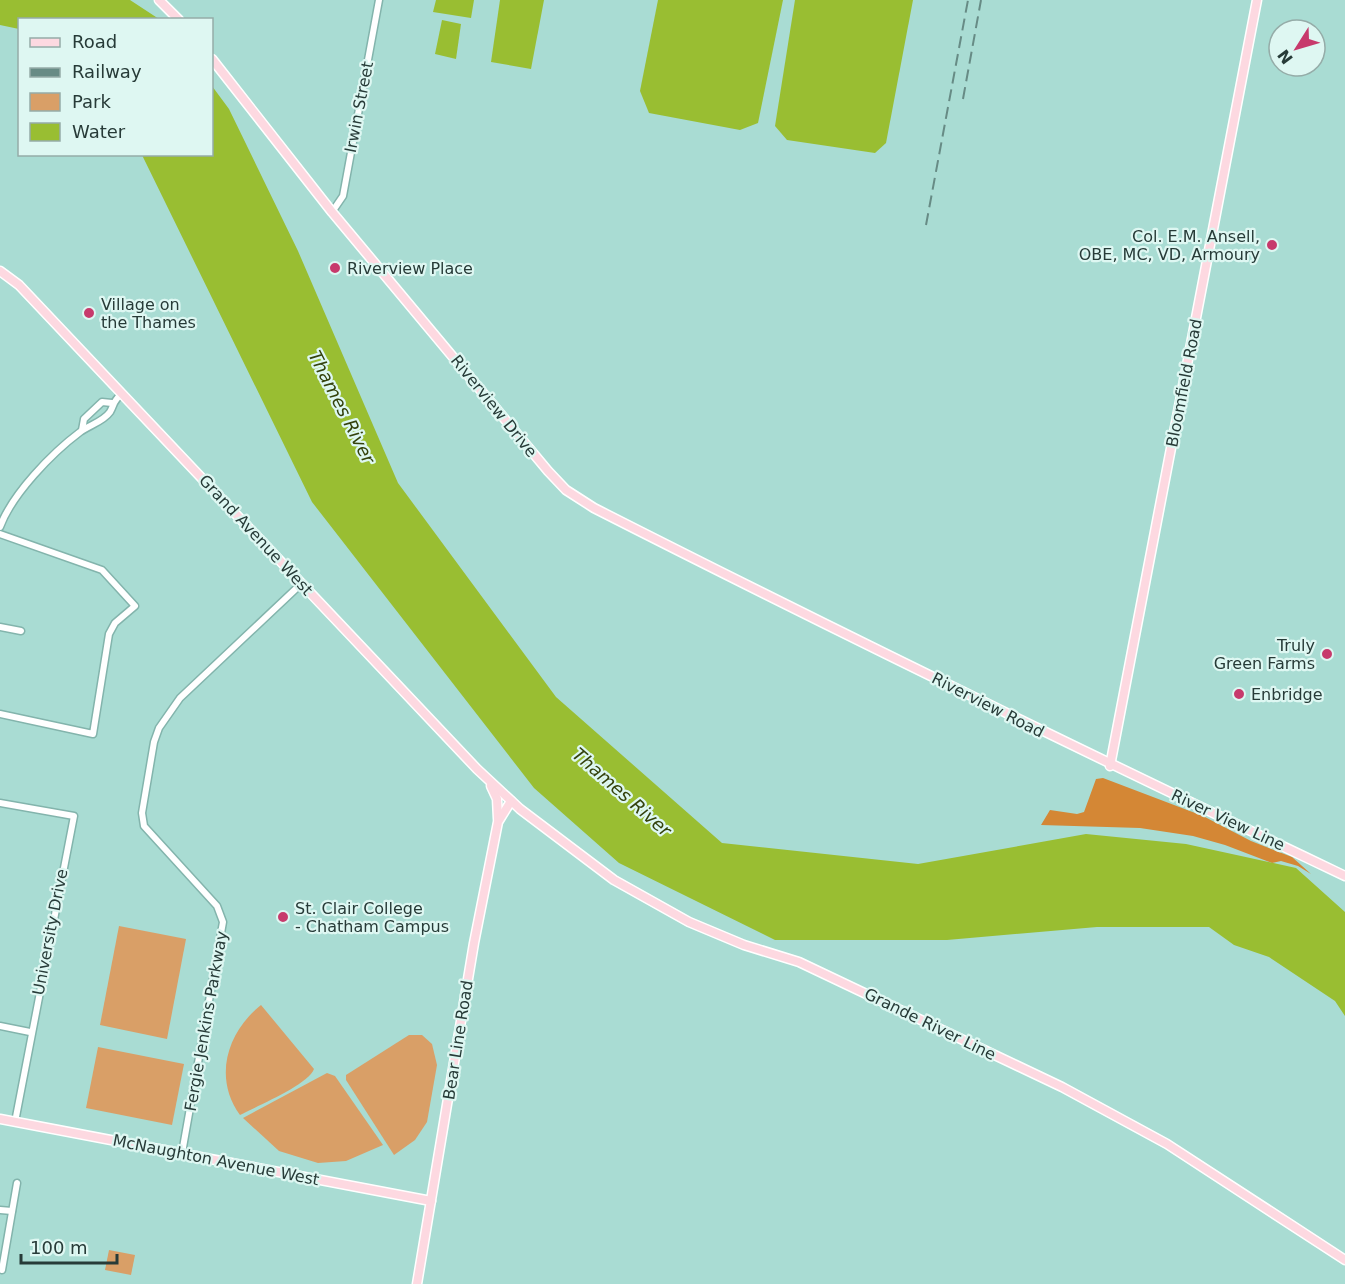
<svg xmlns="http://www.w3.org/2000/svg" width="1345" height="1284" font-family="'DejaVu Sans',sans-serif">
<rect width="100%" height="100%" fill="#a9dcd3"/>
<!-- green -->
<g fill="#d99f67">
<path d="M119 926 186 939 167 1039 100 1025Z"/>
<path d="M261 1005 314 1069C308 1085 257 1106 240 1115 213 1078 227 1032 261 1005Z"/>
<path d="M409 1035H422L432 1044 437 1065 427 1122 415 1140 394 1155 346 1080V1075Z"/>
<path d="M98 1047 184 1064 172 1125 86 1108Z"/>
<path d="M327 1073 335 1076 383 1145 346 1161 318 1163 279 1151 243 1118Z"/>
<path d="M109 1250 135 1255 131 1275 105 1270Z"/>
</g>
<!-- forest -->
<path fill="#d48735" d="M1103 778 1203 816 1251 841 1292 857 1311 874 1298 866 1281 861 1272 863 1225 845 1193 836 1140 828 1041 825 1050 810 1077 814 1084 812 1096 779Z"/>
<!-- water -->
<g fill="#99be32">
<path d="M0 0H130L159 19 20 20 19 29 0 25Z"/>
<path d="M436 0H474L471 18 433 12Z"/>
<path d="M500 0H544L531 69 491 62Z"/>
<path d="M658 0H783L758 123 740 130 649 113 640 91Z"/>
<path d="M795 0H913L886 143 875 153 787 140 775 126Z"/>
<path d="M442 20 461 24 456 59 435 54Z"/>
<path d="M212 86 229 109 298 251 398 483 556 697 722 843 918 864 1086 834 1186 844 1296 868 1345 912V1016L1335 1001 1269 957 1234 945 1209 927H1097L947 940H775L619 863 534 788 312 502 142 155 212 154Z"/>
</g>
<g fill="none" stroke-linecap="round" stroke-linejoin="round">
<!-- minor casing -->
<g stroke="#83b4ac" stroke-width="9">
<g id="minor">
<path d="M332 212 343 196 379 0"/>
<path d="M82 430 84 419 102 402 112 403"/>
<path d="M0 527C12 494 52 453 80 432 89 425 103 422 110 412 115 403 112 403 122 393"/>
<path d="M0 534 102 570 135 606 115 623 109 634 93 734 0 714"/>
<path d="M0 627 21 631"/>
<path d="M0 803 74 816 15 1122"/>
<path d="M0 1026 30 1032"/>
<path d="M182 1153 223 922 217 906 144 826 142 813 154 742 159 728 180 698 301 584"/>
<path d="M0 1210 12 1211"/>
<path d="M2 1270 17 1183"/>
</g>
</g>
<!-- major casing -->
<g stroke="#fff" stroke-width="11">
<g id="major">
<path d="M159 0 179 20"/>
<path d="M212 59 332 212 548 471 566 490 594 508C842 634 1093 756 1345 876"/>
<path d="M0 271 19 285 477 769 520 809 614 880 689 922 744 945 799 962 1062 1087 1167 1144 1345 1260"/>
<path d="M1110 766 1257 0"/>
<path d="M491 786 497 799 498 819"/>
<path d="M0 1119 431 1201"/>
<path d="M417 1284 474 943 498 822 511 801"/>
</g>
</g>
<!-- minor -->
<use href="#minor" stroke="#fff" stroke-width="6"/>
<!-- major -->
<use href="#major" stroke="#fdd9e1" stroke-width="8"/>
<!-- rail -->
<g stroke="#678b85" stroke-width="2" stroke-dasharray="12 6" stroke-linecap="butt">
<path d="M963 99 981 0"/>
<path d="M926 225 968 0"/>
</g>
</g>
<!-- markers -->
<g fill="#c73a6c" stroke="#def7f2" stroke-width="2">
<circle cx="1272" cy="245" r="6"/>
<circle cx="335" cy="268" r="6"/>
<circle cx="89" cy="313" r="6"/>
<circle cx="1327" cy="654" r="6"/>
<circle cx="1239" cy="694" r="6"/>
<circle cx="283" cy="917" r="6"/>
</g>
<g text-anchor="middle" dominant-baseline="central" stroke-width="4.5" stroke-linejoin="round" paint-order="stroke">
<!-- street labels -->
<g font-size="16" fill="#273b38" stroke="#def7f2">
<text transform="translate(359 107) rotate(-79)">Irwin Street</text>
<text transform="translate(1184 383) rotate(-79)">Bloomfield Road</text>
<text transform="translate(494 406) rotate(51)">Riverview Drive</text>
<text transform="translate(256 535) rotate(47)">Grand Avenue West</text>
<text transform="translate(988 705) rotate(27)">Riverview Road</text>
<text transform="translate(1228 820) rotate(25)">River View Line</text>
<text transform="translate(50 932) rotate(-79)">University Drive</text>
<text transform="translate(206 1021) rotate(-80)">Fergie Jenkins Parkway</text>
<text transform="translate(930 1024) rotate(26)">Grande River Line</text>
<text transform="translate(458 1040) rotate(-81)">Bear Line Road</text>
<text transform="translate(216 1160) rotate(11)">McNaughton Avenue West</text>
</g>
<!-- poi labels -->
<g font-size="16" fill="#273b38" stroke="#def7f2" text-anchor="start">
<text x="1260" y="236" text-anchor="end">Col. E.M. Ansell,<tspan x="1260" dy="18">OBE, MC, VD, Armoury</tspan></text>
<text x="347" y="268">Riverview Place</text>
<text x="101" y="304">Village on<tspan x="101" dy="18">the Thames</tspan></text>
<text x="1315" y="645" text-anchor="end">Truly<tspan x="1315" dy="18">Green Farms</tspan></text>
<text x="1251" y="694">Enbridge</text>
<text x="295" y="908">St. Clair College<tspan x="295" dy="18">- Chatham Campus</tspan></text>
</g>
<!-- water labels -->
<g font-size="18" font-style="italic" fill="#34420c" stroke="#def7f2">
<text transform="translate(342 407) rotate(63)">Thames River</text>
<text transform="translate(622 792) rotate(41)">Thames River</text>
</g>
</g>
<!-- legend -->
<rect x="18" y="18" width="195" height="138" fill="#def7f2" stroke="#95aca8" stroke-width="1.5"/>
<rect x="30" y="38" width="30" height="9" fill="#fdd9e1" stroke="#95aca8" stroke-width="1.5"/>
<text x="72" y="48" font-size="18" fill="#273b38">Road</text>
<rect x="30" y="68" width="30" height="9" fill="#678b85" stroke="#95aca8" stroke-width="1.5"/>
<text x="72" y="78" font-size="18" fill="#273b38">Railway</text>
<rect x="30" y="93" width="30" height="18" fill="#d99f67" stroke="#95aca8" stroke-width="1.5"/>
<text x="72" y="108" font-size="18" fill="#273b38">Park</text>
<rect x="30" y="123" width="30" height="18" fill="#99be32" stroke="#95aca8" stroke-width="1.5"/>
<text x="72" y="138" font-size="18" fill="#273b38">Water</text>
<!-- north arrow -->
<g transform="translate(1297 48) rotate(233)"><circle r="28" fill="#def7f2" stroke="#95aca8" stroke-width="1.5"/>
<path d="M0-4.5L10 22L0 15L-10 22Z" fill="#c73a6c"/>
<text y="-9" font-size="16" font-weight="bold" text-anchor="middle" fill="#273b38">N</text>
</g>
<!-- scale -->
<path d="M21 1254v9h96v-9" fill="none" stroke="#273b38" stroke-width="3"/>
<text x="30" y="1254" font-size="18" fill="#273b38" stroke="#def7f2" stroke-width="4.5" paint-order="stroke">100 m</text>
</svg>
